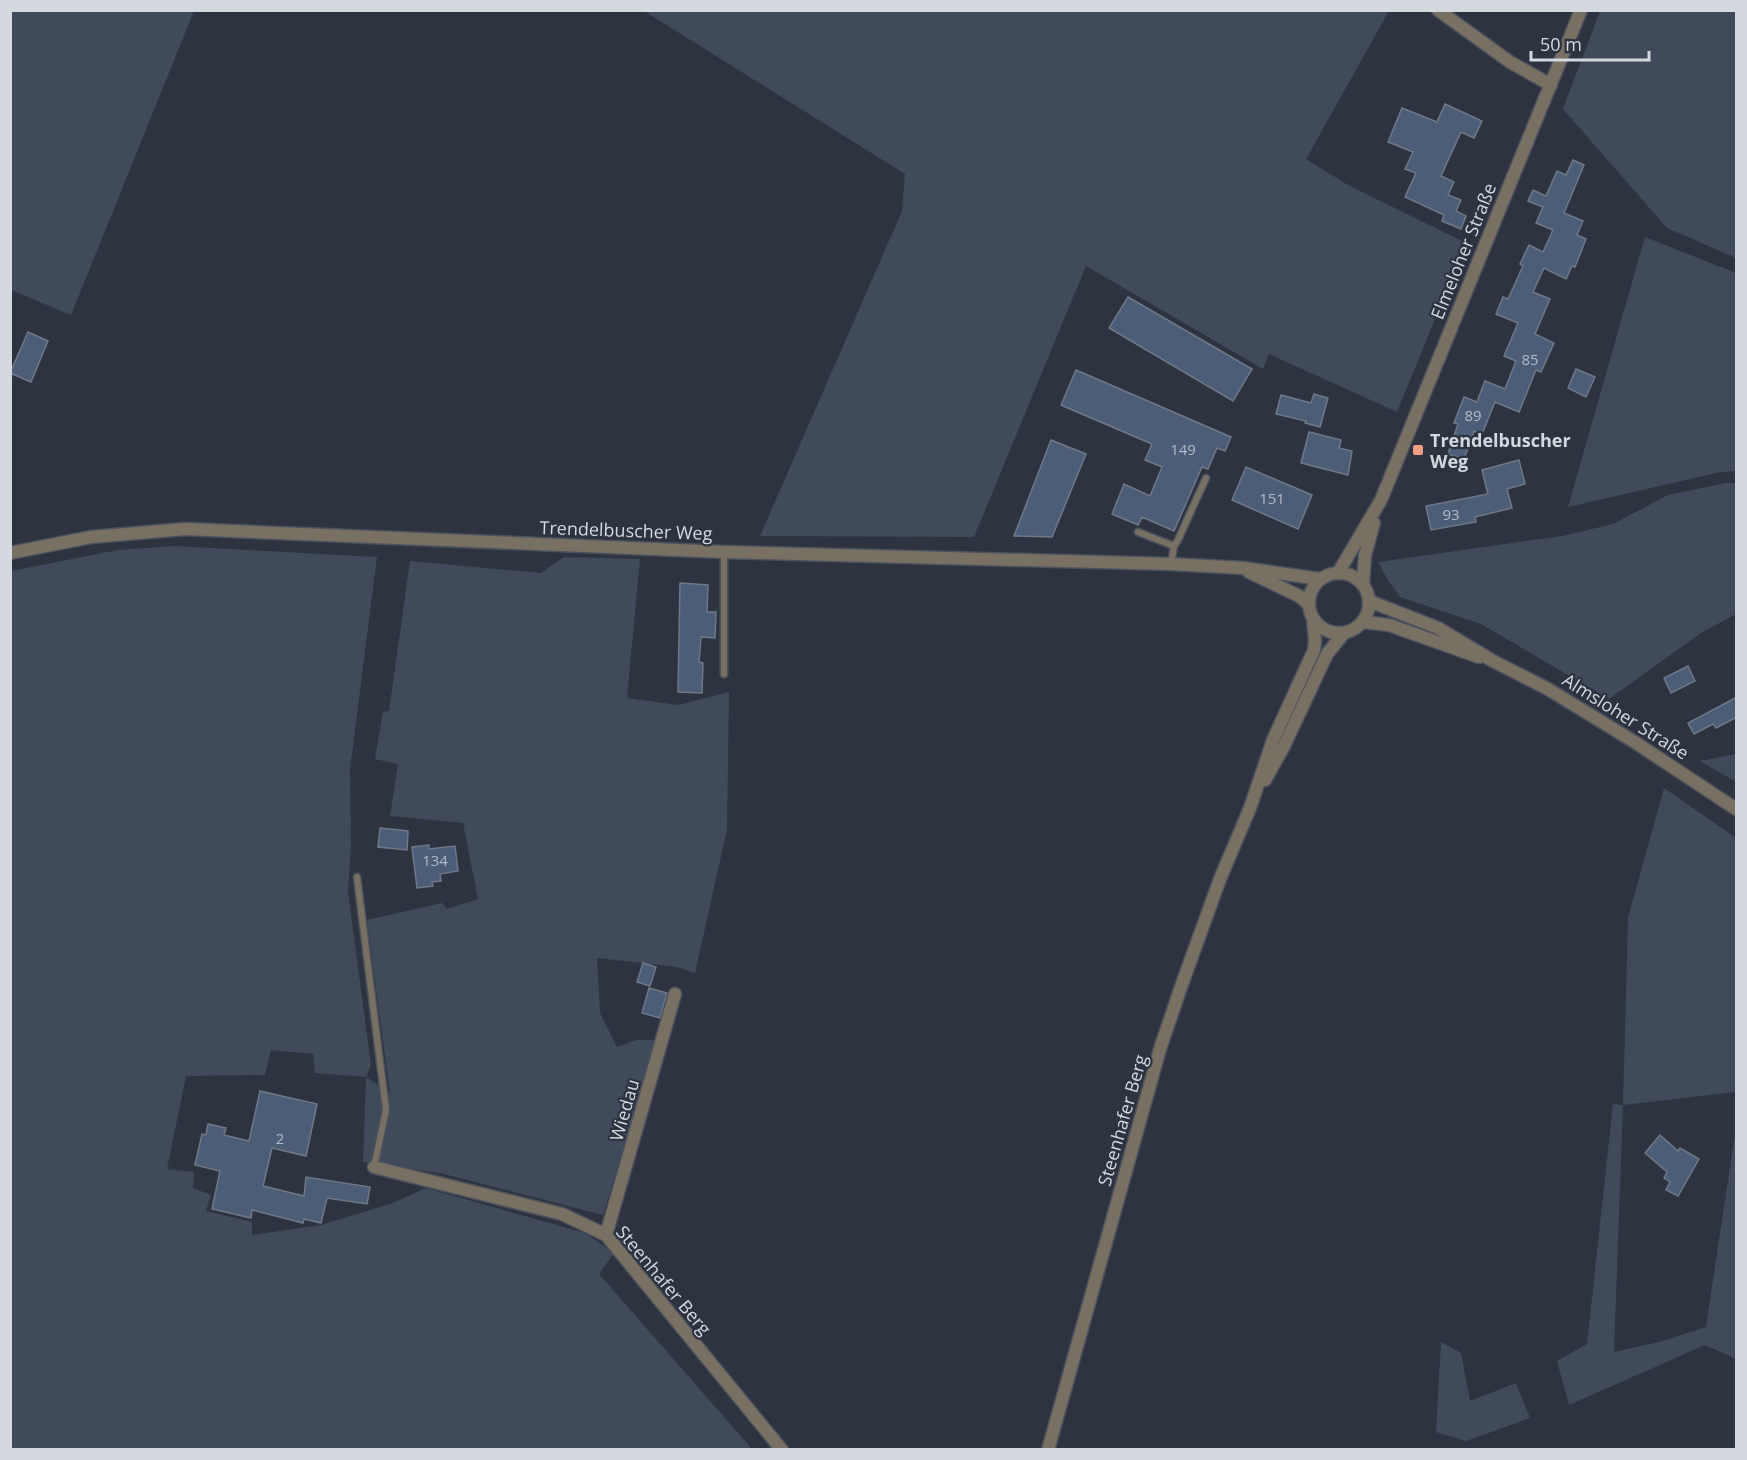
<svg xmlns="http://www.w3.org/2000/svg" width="1747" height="1460" font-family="'Open Sans',sans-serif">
<rect width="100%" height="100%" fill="#2d3440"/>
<!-- green -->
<g fill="#404a5b">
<path d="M10 11H194L71 315 11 290Z"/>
<path d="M644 11H1389L1306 159 1348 185 1466 243 1397 412 1269 354 1263 369 1086 266 974 537 760 536 902 211 905 174Z"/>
<path d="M1600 11H1736V258L1667 228 1563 109Z"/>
<path d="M1645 237 1736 273V471L1721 472 1568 507Z"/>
<path d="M1726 483H1736V614L1701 633 1609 699 1481 624 1400 597 1388 580 1378 562 1562 536 1613 524 1668 495Z"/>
<path d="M174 546 377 557 350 769 351 846 348 892 371 1065 366 1077 390 1093 367 920 442 903 447 909 478 899 463 823 390 816 398 764 375 759 383 712 389 711 410 561 541 573 564 557 640 559 627 698 678 705 729 692 727 829 695 973 677 967 597 958 600 1013 617 1047 636 1040H656L603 1215 440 1173 363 1162 366 1077 315 1073 313 1054 271 1050 265 1075 186 1076 167 1169 194 1172 193 1188 211 1195 206 1211 252 1222V1235L321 1225 393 1203 426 1188 585 1233 614 1253 599 1274 752 1449 11 1450V571L118 550Z"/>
<path d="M1736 754V782L1700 761Z"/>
<path d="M1664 788 1736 838V1092L1623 1105 1614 1352 1663 1341 1706 1327 1736 1127V1359L1705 1345 1569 1405 1557 1361 1587 1344 1613 1104 1623 1105 1628 918Z"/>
<path d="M1441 1342 1461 1353 1470 1401 1516 1383 1530 1418 1466 1441 1436 1432Z"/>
</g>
<!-- building -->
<g fill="#4c5d77" stroke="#6f7886" stroke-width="1.5">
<path d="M1445 104 1482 121 1474 138 1461 132 1441 176 1454 182 1448 195 1461 200 1456 211 1466 216 1461 229 1442 221 1444 215 1405 197 1416 173 1405 169 1413 152 1388 142 1402 108 1437 122Z"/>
<path d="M1573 160 1584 165 1564 213 1583 221 1577 235 1586 239 1575 267 1572 266 1566 279 1544 268 1533 292 1550 299 1535 334 1554 343 1541 372 1536 370 1519 412 1495 402 1482 434 1474 431 1464 459 1448 454 1458 424 1454 423 1464 397 1477 402 1485 381 1505 389 1516 361 1504 356 1518 323 1496 314 1503 297 1508 299 1523 266 1520 264 1529 245 1543 252 1553 230 1536 223 1543 207 1528 201 1533 190 1546 196 1557 171 1566 175Z"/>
<path d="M1128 297 1252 369 1233 401 1109 328Z"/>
<path d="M28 332 48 341 31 382 10 373Z"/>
<path d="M1576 369 1595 377 1586 397 1568 388Z"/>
<path d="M1076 370 1231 437 1225 451 1217 448 1208 469 1202 467 1174 531 1142 517 1138 525 1112 514 1124 484 1150 496 1162 467 1145 460 1152 444 1061 405Z"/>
<path d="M1314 394 1328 398 1320 427 1305 423 1306 421 1276 414 1281 395 1311 403Z"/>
<path d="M1309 432 1341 440 1339 448 1352 451 1348 475 1301 463Z"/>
<path d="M1051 440 1086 454 1052 537 1014 536Z"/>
<path d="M1519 460 1525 484 1507 489 1512 508 1475 517 1476 522 1431 530 1426 506 1488 494 1482 470Z"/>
<path d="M1246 467 1312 495 1298 529 1232 500Z"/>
<path d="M680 583 708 585 707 612H716L715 638 701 637 699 662 703 663 702 693 678 692Z"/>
<path d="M1688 666 1695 681 1671 693 1664 678Z"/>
<path d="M1737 697V717L1716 728 1713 724 1694 734 1688 723Z"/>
<path d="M380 828 408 831 407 850 378 847Z"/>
<path d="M429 845V849L455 846 458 871 440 874 441 881 432 882 433 886 417 888 412 847Z"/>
<path d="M643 963 656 967 650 986 637 982Z"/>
<path d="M649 988 667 993 660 1018 642 1013Z"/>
<path d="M260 1091 317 1104 306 1156 272 1148 263 1186 304 1196 306 1177 370 1187 367 1204 327 1198 321 1223 304 1219 303 1223 252 1210 251 1218 212 1209 220 1171 195 1165 202 1134 206 1135 208 1124 226 1128 224 1135 249 1141Z"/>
<path d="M1660 1135 1678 1151 1680 1148 1699 1159 1678 1196 1666 1190 1670 1182 1664 1178 1667 1172 1645 1153Z"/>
</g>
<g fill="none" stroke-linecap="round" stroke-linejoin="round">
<!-- service casing -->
<g stroke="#4b525d" stroke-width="9">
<g id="service">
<path d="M1138 532 1174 546 1171 564"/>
<path d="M1174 546 1178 540 1206 478"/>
<path d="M724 552V674"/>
<path d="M357 877 386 1110 374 1167"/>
</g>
</g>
<!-- minor casing -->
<g stroke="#4b525d" stroke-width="15">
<g id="minor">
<path d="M1438 10 1510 62 1551 85"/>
<path d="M10 553 91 537 185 529 724 552 1171 564 1243 568 1320 579"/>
<path d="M1249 572 1299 596 1308 604"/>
<path d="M374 1167 562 1214 606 1235 782 1450"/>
<path d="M606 1235 675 994"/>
</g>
</g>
<!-- tertiary casing -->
<g stroke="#4b525d" stroke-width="15">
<g id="tertiary">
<circle cx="1339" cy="603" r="30"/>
<path d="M1338 573 1381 500 1581 10"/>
<path d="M1363 584 1365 555 1374 523"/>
<path d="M1369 601 1438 628 1493 661 1548 689 1633 741 1736 809"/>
<path d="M1363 622 1389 625 1479 657"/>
<path d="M1265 780 1284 746 1327 654 1344 633"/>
<path d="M1048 1450 1160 1049 1182 984 1220 879 1250 808 1273 740 1314 650 1315 641 1313 620"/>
</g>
</g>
<!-- service -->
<use href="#service" stroke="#797064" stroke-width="6"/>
<!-- minor -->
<use href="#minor" stroke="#797064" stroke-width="12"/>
<!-- tertiary -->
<use href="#tertiary" stroke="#797064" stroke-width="12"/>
</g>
<!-- markers -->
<rect fill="#f39f85" stroke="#2d3440" stroke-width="2" x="1412" y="444" width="12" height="12" rx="3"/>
<g text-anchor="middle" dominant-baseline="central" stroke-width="4.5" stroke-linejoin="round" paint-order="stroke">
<!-- number labels -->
<g font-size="15" fill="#b2bac6">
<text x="1530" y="359">85</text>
<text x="1473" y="415">89</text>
<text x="1183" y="449">149</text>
<text x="1272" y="498">151</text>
<text x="1451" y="514">93</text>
<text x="435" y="860">134</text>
<text x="280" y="1138">2</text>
</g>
<!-- street labels -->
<g font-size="18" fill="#d4d9e0" stroke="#2d3440">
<text transform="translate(1463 251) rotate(-68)">Elmeloher Straße</text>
<text transform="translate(626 530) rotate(2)">Trendelbuscher Weg</text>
<text transform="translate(1626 716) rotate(32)">Almsloher Straße</text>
<text transform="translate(624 1110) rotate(-74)">Wiedau</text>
<text transform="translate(1122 1120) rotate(-74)">Steenhafer Berg</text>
<text transform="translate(664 1280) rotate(50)">Steenhafer Berg</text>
</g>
<!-- poi labels -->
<g font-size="18" font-weight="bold" fill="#d4d9e0" stroke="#2d3440" text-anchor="start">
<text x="1430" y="440">Trendelbuscher<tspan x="1430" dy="21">Weg</tspan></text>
</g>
</g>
<!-- border -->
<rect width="1747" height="1460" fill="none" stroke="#d4d9e0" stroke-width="24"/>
<!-- scale -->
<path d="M1531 51v9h118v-9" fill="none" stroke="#d4d9e0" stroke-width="3"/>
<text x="1540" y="51" font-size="18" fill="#d4d9e0" stroke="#2d3440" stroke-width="4.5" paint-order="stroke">50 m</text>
</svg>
